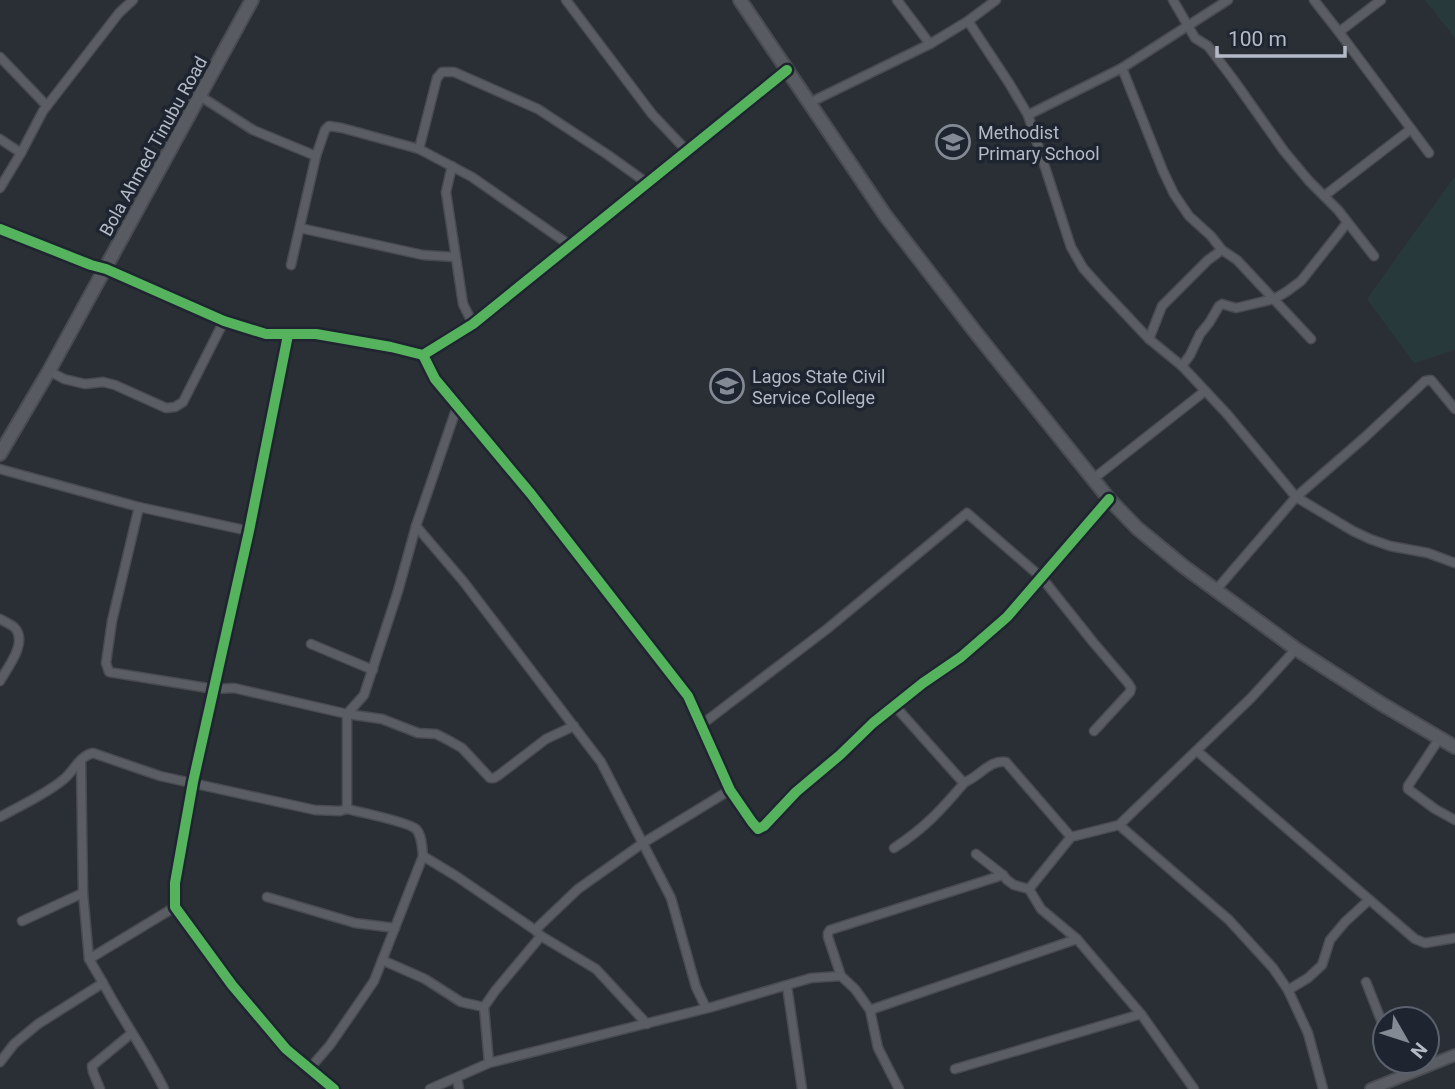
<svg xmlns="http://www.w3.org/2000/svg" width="1455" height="1089" font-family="Roboto,sans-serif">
<rect width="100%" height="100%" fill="#2a2f35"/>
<!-- green -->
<g fill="#28393b">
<path d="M1425 0H1455V38Z"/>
<path d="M1455 176V350L1414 363 1367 299Z"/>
</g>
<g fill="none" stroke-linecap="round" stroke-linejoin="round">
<!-- minor casing -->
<g stroke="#484b50" stroke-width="11">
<g id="minor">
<path d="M566 0 652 114 687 151"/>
<path d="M897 0 930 44"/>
<path d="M1173 0 1195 38 1208 46 1233 79 1284 151 1309 181 1338 210 1374 256"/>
<path d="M1314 0 1339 32 1429 153"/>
<path d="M968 21 1009 83 1028 115 1071 247 1083 268 1099 286 1149 339 1182 366 1227 414 1296 497 1353 531 1370 539 1390 546 1428 553 1455 563"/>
<path d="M1339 32 1381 0"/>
<path d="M0 57 47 106"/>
<path d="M1122 68 1163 171 1174 194 1189 216 1211 236 1222 250 1237 260 1311 339"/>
<path d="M200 96 253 130 316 156"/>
<path d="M809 103 930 44 968 21 996 0"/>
<path d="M1028 115 1122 68 1228 0"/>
<path d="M0 139 21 153"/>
<path d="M419 149 437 78 442 72H454L538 109 608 155 647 183"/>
<path d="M452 166 446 192 463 304 473 324"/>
<path d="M0 188 21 153 43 111 119 13 133 0"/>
<path d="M1324 196 1411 129"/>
<path d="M300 228 423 255 455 257"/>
<path d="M0 229 91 265 106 269 224 321 266 334H316L391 347 423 355 473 324 787 70"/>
<path d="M291 265 316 156 325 130 329 126 342 128 419 149 472 177 571 246"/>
<path d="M288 335 249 531 193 782 175 883V907L232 985 286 1049 334 1089"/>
<path d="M1149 339 1162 306 1208 260 1222 250"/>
<path d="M423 355 435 379 531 494 688 696 730 790 752 822 758 829 764 826 796 792 840 755 873 723 923 683 961 657 1007 617 1109 499"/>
<path d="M1182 366 1190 355 1200 334 1209 323 1219 306 1222 304 1236 308 1274 299 1286 292 1301 281 1347 223"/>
<path d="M49 371 64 379 85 384 103 382 115 385 166 408 175 407 183 402 224 321"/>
<path d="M0 469 139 507 249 531"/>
<path d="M1093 479 1205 391"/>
<path d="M139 507 112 621 106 663 109 672 214 689 234 688 347 714 382 719 418 733 436 734 448 740 462 748 490 778H494L499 775 546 739 574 726"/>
<path d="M416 526 463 581 601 762 671 898 696 987 706 1008"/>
<path d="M1216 590 1296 497 1364 438 1425 381 1431 380 1455 409"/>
<path d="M0 619C5 622 11 624 15 628 28 643 7 668 0 681"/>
<path d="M311 644 373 670"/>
<path d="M894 705 961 780 965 782C979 777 990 759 1006 762L1071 837"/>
<path d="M701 725 827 629 967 513 1042 578 1093 642 1128 683 1131 688 1130 692 1094 731"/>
<path d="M1439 739 1408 786V789L1435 809 1455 820"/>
<path d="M1197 751 1415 939 1425 943 1455 938"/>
<path d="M81 760 83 893 89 959 175 907"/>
<path d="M347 809V714L364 695 398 591 416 526 457 407"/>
<path d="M0 817C21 805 45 795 64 779 74 771 79 756 93 753L160 776 315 810 340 811 347 809C360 812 409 822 416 829 422 835 422 848 423 856L374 981 330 1045 310 1068"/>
<path d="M1119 825 1229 920 1273 968 1288 990 1308 1033 1323 1089"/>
<path d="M894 848C925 828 941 810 965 782"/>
<path d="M976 854 1003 875 1007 880 1014 885 1029 889 1041 909 1077 939 1141 1014 1194 1089"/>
<path d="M423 856 456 876 535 930 541 936 596 969 647 1024"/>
<path d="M1029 889 1071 837 1119 825 1251 698 1296 649"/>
<path d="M267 897 355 923 395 928"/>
<path d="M22 921 83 893"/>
<path d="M535 930 578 889 643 843 730 790"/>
<path d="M382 960 425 979 461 1002 484 1007"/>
<path d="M841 976 828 937V933L830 930 1003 875"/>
<path d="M1366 982 1385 1030"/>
<path d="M103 983C122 1019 146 1052 164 1089"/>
<path d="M787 986 802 1089"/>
<path d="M1288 990 1308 978 1322 965 1330 940 1345 922 1369 900"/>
<path d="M870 1010 1077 939"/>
<path d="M1397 1061 1403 1076"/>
<path d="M0 1062 14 1044 38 1024 103 983 89 959"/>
<path d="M489 1063 484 1007 495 991 541 936"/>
<path d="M955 1069 1141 1014"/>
<path d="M457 1078 459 1089"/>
<path d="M100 1089 93 1072 92 1066 132 1033"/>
<path d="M430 1089 489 1063 712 1007 811 978 841 976 855 989 870 1010 878 1048 899 1089"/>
</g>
</g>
<!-- tertiary casing -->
<g stroke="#484b50" stroke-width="14">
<path id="tertiary" d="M1371 1089 1455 1055"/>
</g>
<!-- secondary casing -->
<g stroke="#484b50" stroke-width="16">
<g id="secondary">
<path d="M740 0 885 215 976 333 1109 499 1137 528 1183 566 1296 649 1380 703 1455 747"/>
<path d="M0 454 49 371 252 0"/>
</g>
</g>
<!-- minor -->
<use href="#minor" stroke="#5a5d64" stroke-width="8"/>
<!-- tertiary -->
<use href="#tertiary" stroke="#5a5d64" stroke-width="10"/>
<!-- secondary -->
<use href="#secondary" stroke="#585c62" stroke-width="12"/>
<!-- cycleway casing -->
<g stroke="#1e2530" stroke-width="15">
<g id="cycleway">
<path d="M0 229 91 265 106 269 224 321 266 334H316L391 347 423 355 473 324 787 70"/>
<path d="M288 335 249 531 193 782 175 883V907L232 985 286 1049 334 1089"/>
<path d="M423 355 435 379 531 494 688 696 730 790 752 822 758 829 764 826 796 792 840 755 873 723 923 683 961 657 1007 617 1109 499"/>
</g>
</g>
<!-- cycleway -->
<use href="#cycleway" stroke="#56b35d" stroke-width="10"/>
</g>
<!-- icons -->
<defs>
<g id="school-ring" transform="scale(1.75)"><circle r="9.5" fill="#1e2530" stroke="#848a93" stroke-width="1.5"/><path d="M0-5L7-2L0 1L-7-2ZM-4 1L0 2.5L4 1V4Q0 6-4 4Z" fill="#848a93"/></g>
</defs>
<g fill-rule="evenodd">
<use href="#school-ring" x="953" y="142"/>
<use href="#school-ring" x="727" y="386"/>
</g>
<g text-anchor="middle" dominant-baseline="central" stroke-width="7" stroke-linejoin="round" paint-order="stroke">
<!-- poi labels -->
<g font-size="18" fill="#b4bbc6" stroke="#1e2530" text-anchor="start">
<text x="978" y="132">Methodist<tspan x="978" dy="21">Primary School</tspan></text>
<text x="752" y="376">Lagos State Civil<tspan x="752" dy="21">Service College</tspan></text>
</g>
<!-- street labels -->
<g font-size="18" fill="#b4bbc6" stroke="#1e2530">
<text transform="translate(153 146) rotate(-61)">Bola Ahmed Tinubu Road</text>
</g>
</g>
<!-- north arrow -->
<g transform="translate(1406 1040) rotate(129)"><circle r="33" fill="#1e2530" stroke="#5a616c" stroke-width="2"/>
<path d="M0-5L12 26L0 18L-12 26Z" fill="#848a93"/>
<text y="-10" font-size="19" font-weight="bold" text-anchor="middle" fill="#b4bbc6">N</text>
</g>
<!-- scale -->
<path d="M1217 46v10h128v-10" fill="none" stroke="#b4bbc6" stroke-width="3.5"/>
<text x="1228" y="46" font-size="21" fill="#b4bbc6" stroke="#1e2530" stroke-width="5" paint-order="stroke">100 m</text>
</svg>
